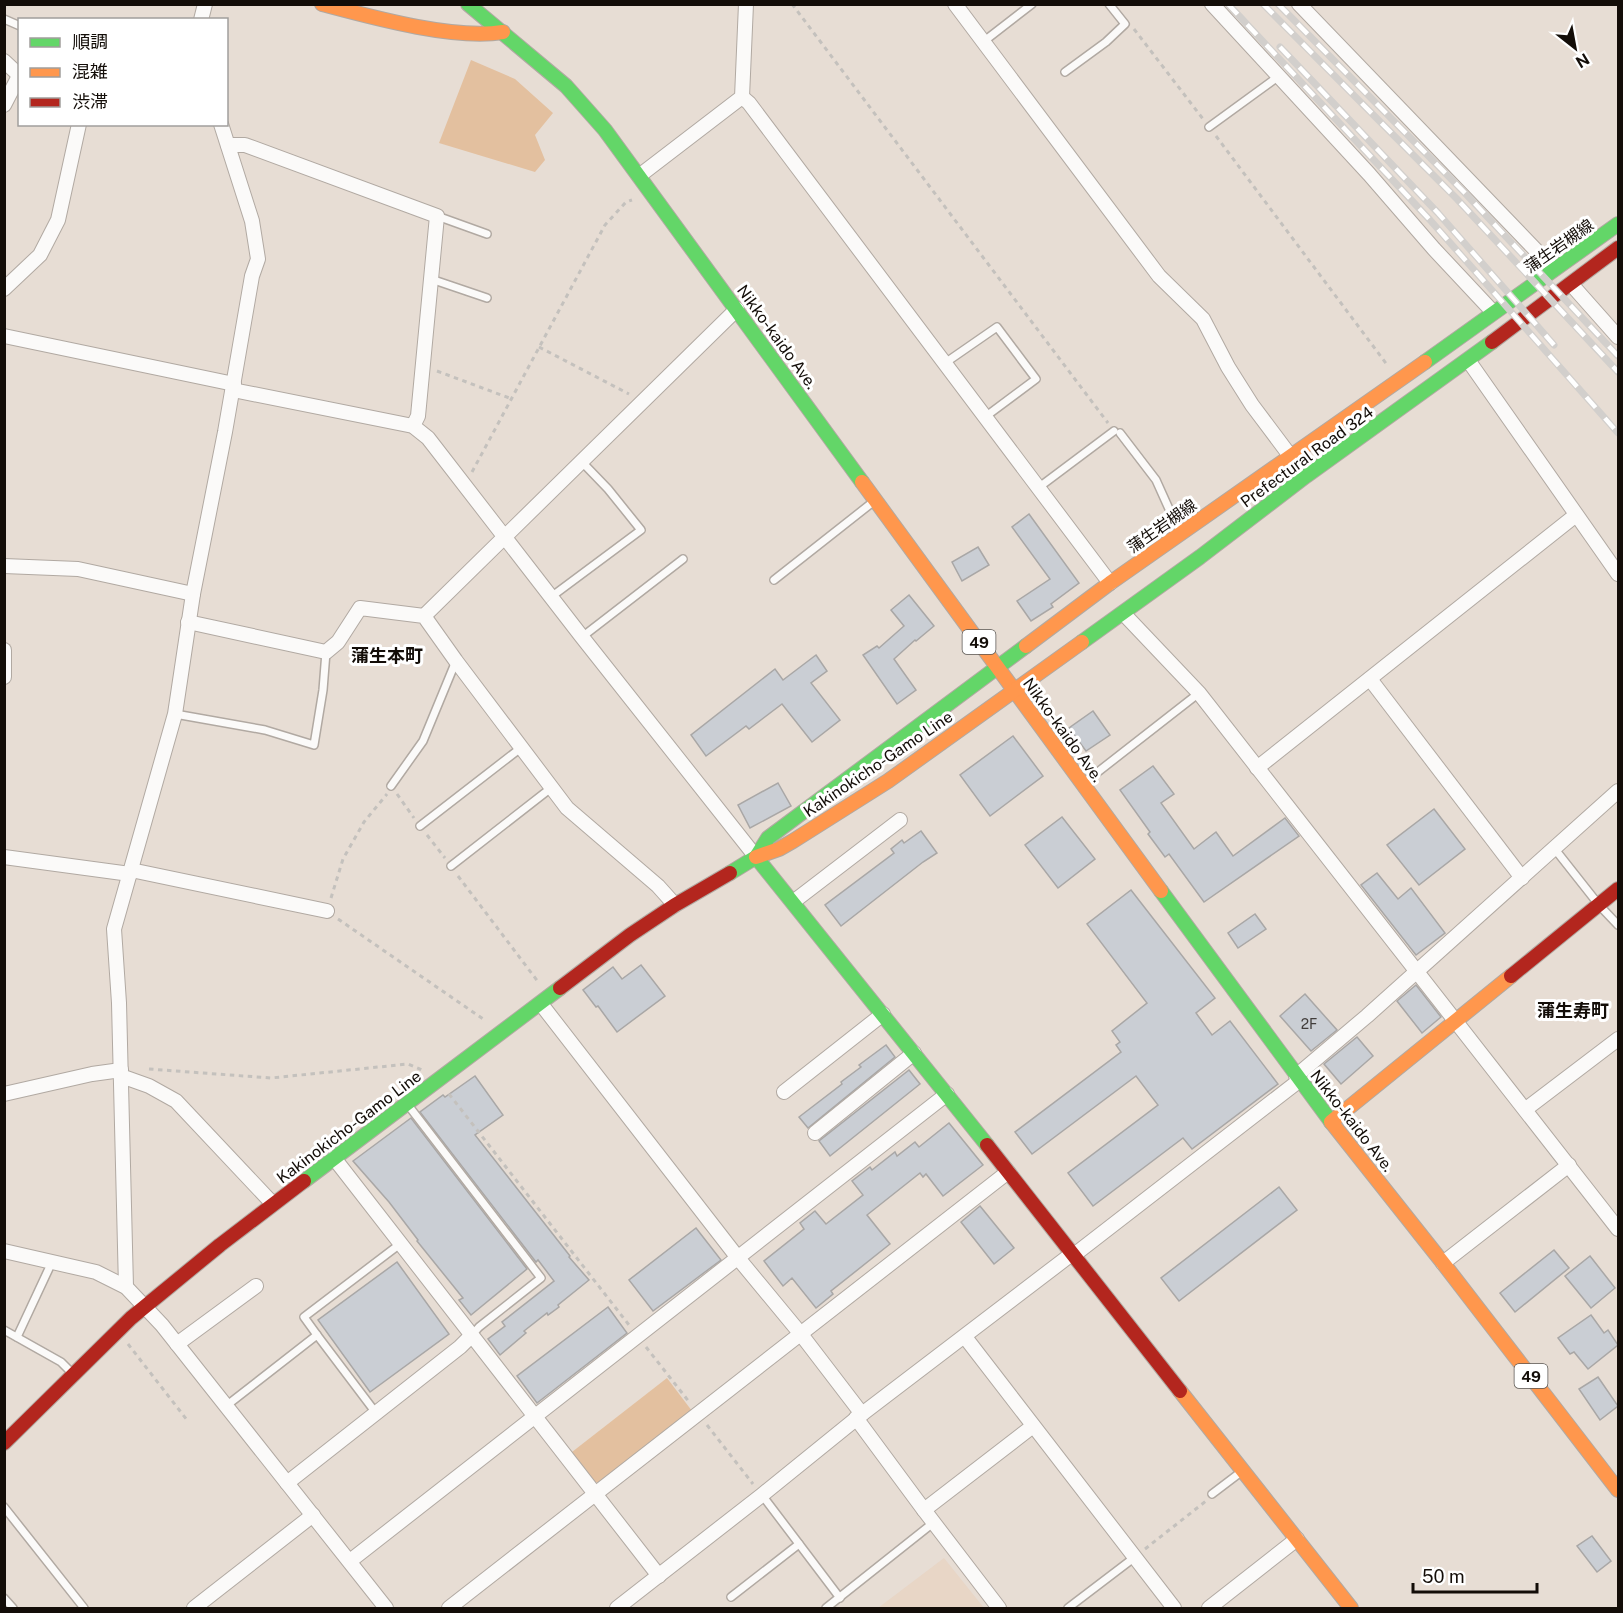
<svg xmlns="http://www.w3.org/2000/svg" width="1623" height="1613" font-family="'Public Sans','Noto Sans JP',sans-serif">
<rect width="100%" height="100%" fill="#e7ddd4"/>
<!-- built -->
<path fill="#e8d6c6" d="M944 1558 984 1608H878Z"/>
<!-- green -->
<g fill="#e3c09f">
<path d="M471 60 515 79 553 113 535 135 545 160 535 172 439 143Z"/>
<path d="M667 1378 692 1411 601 1483 595 1482 572 1452Z"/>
</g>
<!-- building -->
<g fill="#caced4" stroke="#a9a7a6" stroke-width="1.5">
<path d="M1029 514 1079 583 1051 604 1053 607 1031 621 1017 601 1050 579 1012 527Z"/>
<path d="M978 547 989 565 962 581 952 562Z"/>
<path d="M909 595 934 626 916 641 915 640 894 659 916 690 897 704 863 655 877 646 879 648 904 626 891 610Z"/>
<path d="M816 655 827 671 811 683 840 720 812 742 782 704 749 729 746 726 706 756 691 735 775 669 783 680Z"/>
<path d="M1093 711 1110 735 1086 751 1069 728Z"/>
<path d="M1013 736 1043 776 990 816 960 775Z"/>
<path d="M1153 766 1174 794 1161 803 1194 849 1216 832 1233 856 1285 818 1299 836 1204 902 1169 854 1165 857 1148 834 1150 832 1120 790Z"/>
<path d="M778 783 791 806 750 828 738 805Z"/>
<path d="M1434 809 1465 849 1419 885 1387 845Z"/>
<path d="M1062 817 1095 859 1058 888 1025 845Z"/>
<path d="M921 831 937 853 923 862 841 926 825 905 894 853 891 849 902 840 904 843Z"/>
<path d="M1377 873 1398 899 1411 888 1445 933 1416 955 1361 885Z"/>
<path d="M1131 890 1215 998 1196 1013 1212 1035 1230 1021 1278 1084 1192 1149 1183 1138 1093 1206 1068 1173 1158 1105 1136 1076 1032 1154 1015 1132 1121 1052 1116 1045 1120 1042 1112 1031 1147 1003 1087 924Z"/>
<path d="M1255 914 1266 929 1238 948 1228 933Z"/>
<path d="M641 965 665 996 617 1032 598 1006 596 1007 583 990 613 967 622 979Z"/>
<path d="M1416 985 1441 1017 1422 1033 1397 1001Z"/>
<path d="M1305 994 1337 1030 1311 1051 1280 1016Z"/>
<path d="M1357 1037 1373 1056 1341 1084 1324 1064Z"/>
<path d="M886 1045 895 1057 808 1128 799 1117 842 1084 841 1082 861 1067 859 1065Z"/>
<path d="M909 1070 920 1084 830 1156 819 1141Z"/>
<path d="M475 1076 503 1115 475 1135 570 1256 569 1257 589 1280 558 1305 559 1307 548 1315 547 1313 524 1331 526 1333 500 1355 488 1339 505 1326 502 1322 554 1281 538 1260 536 1262 420 1112 443 1095 445 1097Z"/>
<path d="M411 1118 527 1269 471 1315 459 1300 463 1298 417 1241 418 1240 389 1202 353 1161Z"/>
<path d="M949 1123 983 1165 943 1196 926 1174 923 1177 920 1173 867 1215 890 1244 831 1291 833 1294 816 1308 792 1278 783 1286 764 1261 804 1229 800 1223 815 1211 826 1224 863 1195 852 1181 870 1167 872 1170 895 1152 897 1156 915 1142 919 1147Z"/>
<path d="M1279 1187 1297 1210 1179 1301 1161 1278Z"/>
<path d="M980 1206 1014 1248 994 1264 961 1222Z"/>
<path d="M696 1228 721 1260 653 1311 629 1280Z"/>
<path d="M1554 1250 1569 1268 1515 1312 1500 1293Z"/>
<path d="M1590 1256 1615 1288 1591 1308 1565 1276Z"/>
<path d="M397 1262 449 1334 370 1392 318 1320Z"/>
<path d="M608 1307 627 1333 537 1403 517 1376Z"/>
<path d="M1591 1315 1604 1333 1608 1330 1618 1345 1588 1369 1574 1352 1570 1354 1558 1338Z"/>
<path d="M1598 1377 1618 1406 1600 1420 1579 1389Z"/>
<path d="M1592 1536 1611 1561 1597 1572 1577 1546Z"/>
</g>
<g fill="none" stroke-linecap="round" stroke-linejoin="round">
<!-- lane casing -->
<g stroke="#b1a9a2" stroke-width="10">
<g id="lane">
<path d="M4 19 20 26"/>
<path d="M983 42 1032 4"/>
<path d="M1065 72 1106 42 1125 24 1109 4"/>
<path d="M1209 127 1279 76"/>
<path d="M437 216 487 234"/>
<path d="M431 279 487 298"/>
<path d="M945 363 997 327 1036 379 985 417"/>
<path d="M1120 433 1156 480 1174 520 1182 532"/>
<path d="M1038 488 1114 431"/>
<path d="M774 580 873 502"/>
<path d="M551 597 641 530 608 489 582 462"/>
<path d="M582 637 683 559"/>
<path d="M175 714 265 730 314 745 323 690 326 652"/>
<path d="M1085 782 1199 693"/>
<path d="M391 786 423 741 456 661"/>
<path d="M420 826 522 747"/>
<path d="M1554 848 1599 905 1618 925"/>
<path d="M451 866 551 788"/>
<path d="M408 1105 541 1278 479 1327 471 1336"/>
<path d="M4 1330 61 1362 73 1374"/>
<path d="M317 1335 304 1317 400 1244"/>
<path d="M17 1337 52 1262"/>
<path d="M226 1406 317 1335 376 1413"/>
<path d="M1212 1494 1241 1472"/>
<path d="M762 1495 840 1598"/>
<path d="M4 1507 84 1608"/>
<path d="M731 1597 799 1544"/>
<path d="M4 1598 13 1608"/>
<path d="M826 1608 933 1523"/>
<path d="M1068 1608 1135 1557"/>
</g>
</g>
<!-- street casing -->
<g stroke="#b1a9a2" stroke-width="16">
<g id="street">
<path d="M955 4 1159 276 1203 319 1228 367 1252 405 1291 457"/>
<path d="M1212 4 1369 174 1434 249 1493 312"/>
<path d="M1299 4 1554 269"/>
<path d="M201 20 205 4"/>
<path d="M4 61 20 76"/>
<path d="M742 97 749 103 1110 583"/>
<path d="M4 105 19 76"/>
<path d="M228 145H245L437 216 418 416 413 426"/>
<path d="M639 176 742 97 746 4"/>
<path d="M1571 284 1618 337"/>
<path d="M4 289 40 255 58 220 79 124"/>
<path d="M4 336 234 384"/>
<path d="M1468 360 1618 574"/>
<path d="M233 390 413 426 428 438 582 637 756 857"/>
<path d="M4 566 78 569 193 594"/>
<path d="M1123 613 1199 693 1618 1229"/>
<path d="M424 616 737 309"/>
<path d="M188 622 326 652 338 642 360 608 424 616 456 661 567 808 658 886 675 905"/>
<path d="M4 650V677"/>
<path d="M1370 679 1522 878"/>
<path d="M1257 768 1576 515"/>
<path d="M4 857 130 874"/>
<path d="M131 870 327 911"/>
<path d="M793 902 900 820"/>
<path d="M541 1004 738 1258 800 1333 862 1414"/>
<path d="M121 1076 149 1086 176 1101 273 1204"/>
<path d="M1296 1076 1367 1016 1618 791"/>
<path d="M784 1092 883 1014"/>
<path d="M4 1094 92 1074 121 1070"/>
<path d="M1526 1109 1618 1039"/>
<path d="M815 1133 914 1053"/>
<path d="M334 1158 659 1576"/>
<path d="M4 1251 96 1272 126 1287 162 1325 386 1608"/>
<path d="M1074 1255 1300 1080"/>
<path d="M1443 1263 1569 1165"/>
<path d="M126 1287 119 1003 114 929 175 714 193 594 225 432 252 276 258 259 252 221 221 124"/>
<path d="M965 1337 1174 1608"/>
<path d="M177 1344 256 1286"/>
<path d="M856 1418 924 1510 999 1608"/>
<path d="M287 1483 460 1347 471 1336"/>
<path d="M924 1510 1033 1426"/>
<path d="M350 1561 947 1094"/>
<path d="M194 1608 313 1515"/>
<path d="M449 1608 1008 1172"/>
<path d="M617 1608 762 1495 862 1414 1073 1253"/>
<path d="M1209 1608 1297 1539"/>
</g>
</g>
<!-- fast casing -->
<g stroke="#b1a9a2" stroke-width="16">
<g id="fast">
<path d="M468 4 566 86 605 130 862 482"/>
<path d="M1425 362 1618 224"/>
<path d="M1082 642 1200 557 1306 476 1492 342"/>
<path d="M756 857 987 1145"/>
<path d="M730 873 756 857 768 838 1026 646"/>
<path d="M1161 891 1332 1123"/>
<path d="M304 1181 560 988"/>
</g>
</g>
<!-- slow casing -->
<g stroke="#b1a9a2" stroke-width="16">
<g id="slow">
<path d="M322 4C371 17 453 40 503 32"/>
<path d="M862 482 1161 891"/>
<path d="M1026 646 1110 583 1425 362"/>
<path d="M756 857 779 849 793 841 888 781 1082 642"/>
<path d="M1331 1122 1511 976"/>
<path d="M1332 1123 1443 1263 1618 1490"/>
<path d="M1180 1391 1351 1608"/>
</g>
</g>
<!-- jam casing -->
<g stroke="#b1a9a2" stroke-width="16">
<g id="jam">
<path d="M1492 342 1618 248"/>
<path d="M1511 976 1618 889"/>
<path d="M560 988 630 935 675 905 730 873"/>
<path d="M987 1145 1180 1391"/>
<path d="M4 1443 131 1318 220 1245 304 1181"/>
</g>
</g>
<!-- path -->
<g stroke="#c4c1bd" stroke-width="3" stroke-dasharray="4.5 4.5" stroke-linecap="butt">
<path d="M792 4 1108 423"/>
<path d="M1134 29 1203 119"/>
<path d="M1216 136 1388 366"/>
<path d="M539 347 629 394"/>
<path d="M437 371 512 399"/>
<path d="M472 472 605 225 626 202 632 200"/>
<path d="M397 794 414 818"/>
<path d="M427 835 445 858"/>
<path d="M458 876 539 983"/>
<path d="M331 898 343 859 364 822 387 794"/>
<path d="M338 919 486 1021"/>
<path d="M149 1069 271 1078 408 1064 422 1070"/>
<path d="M449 1094 629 1325"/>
<path d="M128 1344 187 1420"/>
<path d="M646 1347 690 1403"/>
<path d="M707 1425 753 1484"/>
<path d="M1145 1549 1206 1501"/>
</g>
<!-- lane -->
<use href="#lane" stroke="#fbfaf9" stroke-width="7"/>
<!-- street -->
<use href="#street" stroke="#fbfaf9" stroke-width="14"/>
<!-- fast -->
<use href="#fast" stroke="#63d668" stroke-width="14"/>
<!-- slow -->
<use href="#slow" stroke="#ff974d" stroke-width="14"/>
<!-- jam -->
<use href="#jam" stroke="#b3261e" stroke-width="14"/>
<!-- rail casing -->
<g stroke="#d2cfcc" stroke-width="7">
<g id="rail">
<path d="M1228 4 1430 220 1618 433"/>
<path d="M1263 4 1457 199 1618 372"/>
<path d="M1278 4 1464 192 1618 356"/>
<path d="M1280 47 1438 213 1554 345"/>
</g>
</g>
<!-- rail -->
<use href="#rail" stroke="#fff" stroke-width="4.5" stroke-dasharray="14" stroke-linecap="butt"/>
</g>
<g text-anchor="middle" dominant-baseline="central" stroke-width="6" stroke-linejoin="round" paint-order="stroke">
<!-- number labels -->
<g font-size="14" fill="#413d3b">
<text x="1309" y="1024">2F</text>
</g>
<!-- shield labels -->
<g fill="#fff" stroke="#5a5652" stroke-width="1.5">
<rect x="962.5" y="630" width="33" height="24" rx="4.5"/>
<rect x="1514.5" y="1364" width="33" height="24" rx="4.5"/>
</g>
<g font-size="15" font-weight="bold" fill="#130d08">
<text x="979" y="642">49</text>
<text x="1531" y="1376">49</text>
</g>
<!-- street labels -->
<g font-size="16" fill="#130d08" stroke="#fff">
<text transform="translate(1559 246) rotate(-35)">蒲生岩槻線</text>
<text transform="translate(777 337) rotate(54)">Nikko-kaido Ave.</text>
<text transform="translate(1307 457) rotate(-36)">Prefectural Road 324</text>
<text transform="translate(1162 526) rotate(-35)">蒲生岩槻線</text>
<text transform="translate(1063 730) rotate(54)">Nikko-kaido Ave.</text>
<text transform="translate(878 764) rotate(-34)">Kakinokicho-Gamo Line</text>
<text transform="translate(1352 1121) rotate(52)">Nikko-kaido Ave.</text>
<text transform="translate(349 1127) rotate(-37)">Kakinokicho-Gamo Line</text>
</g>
<!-- neighbourhood labels -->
<g font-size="18" font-weight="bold" fill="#130d08" stroke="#fff">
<text x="387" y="655">蒲生本町</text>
<text x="1573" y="1010">蒲生寿町</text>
</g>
</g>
<!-- border -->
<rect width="1623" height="1613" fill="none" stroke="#130d08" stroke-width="12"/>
<!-- legend -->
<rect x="18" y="18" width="210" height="108" fill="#ffffff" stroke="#a19e9c" stroke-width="1.5"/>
<rect x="30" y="38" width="30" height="9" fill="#63d668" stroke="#a19e9c" stroke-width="1.5"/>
<text x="72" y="48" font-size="18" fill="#130d08">順調</text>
<rect x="30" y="68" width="30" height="9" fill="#ff974d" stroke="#a19e9c" stroke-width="1.5"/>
<text x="72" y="78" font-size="18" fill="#130d08">混雑</text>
<rect x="30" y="98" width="30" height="9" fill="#b3261e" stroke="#a19e9c" stroke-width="1.5"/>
<text x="72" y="108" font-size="18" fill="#130d08">渋滞</text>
<!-- north arrow -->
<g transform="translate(1575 48) rotate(149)" stroke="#ffffff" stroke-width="4.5" paint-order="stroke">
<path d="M0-4.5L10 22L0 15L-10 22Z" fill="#130d08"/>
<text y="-9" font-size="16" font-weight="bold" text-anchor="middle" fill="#130d08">N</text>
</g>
<!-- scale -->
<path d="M1413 1583v9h124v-9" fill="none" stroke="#130d08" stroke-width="3"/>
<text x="1422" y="1583" font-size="18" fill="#130d08" stroke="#ffffff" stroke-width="4.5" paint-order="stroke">50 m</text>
</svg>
